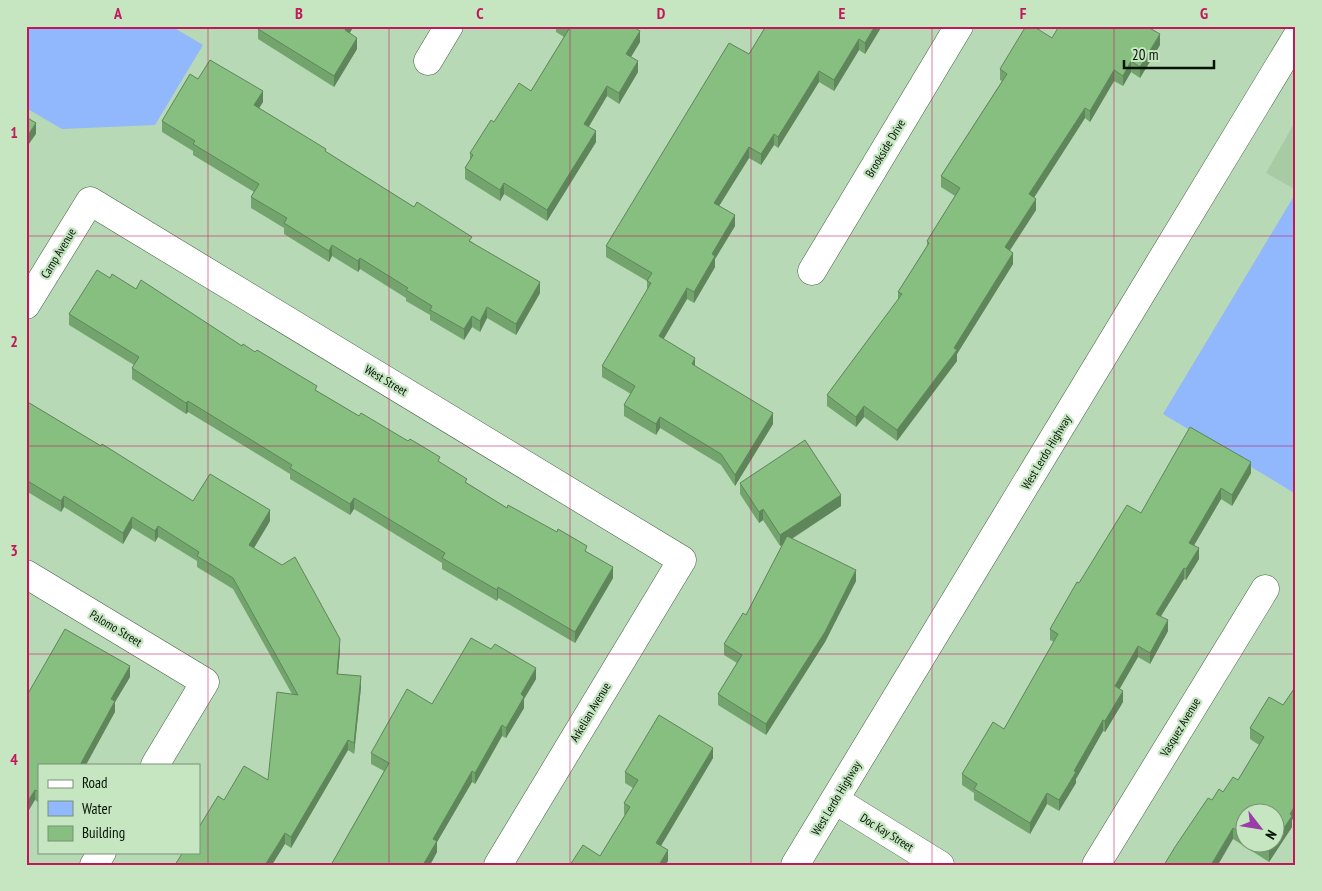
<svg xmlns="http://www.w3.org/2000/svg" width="1322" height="891" font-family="'PT Sans Narrow',sans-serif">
<rect width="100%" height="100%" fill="#b8d9b5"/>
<!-- built -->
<path fill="#a7cca3" d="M1296 120V190L1266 173Z"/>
<!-- water -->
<g fill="#91b7fc">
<path d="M26 26H171L203 45 155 125 62 129 26 108Z"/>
<path d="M1294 196 1296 198V494L1163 414Z"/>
</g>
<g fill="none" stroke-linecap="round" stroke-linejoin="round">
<!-- minor casing -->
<g stroke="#456142" stroke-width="29">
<g id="minor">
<path d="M428 61 449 26"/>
<path d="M812 271 959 26"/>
<path d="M26 305 90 201 682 560 498 865"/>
<path d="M26 574 205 682 155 765"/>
<path d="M835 800 940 865"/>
<path d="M94 865 102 852"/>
<path d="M1096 865 1265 589"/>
</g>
</g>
<!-- major casing -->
<g stroke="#456142" stroke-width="29">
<path id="major" d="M795 865 1296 38"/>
</g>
<!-- minor -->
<use href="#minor" stroke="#fff" stroke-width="28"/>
<!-- major -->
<use href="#major" stroke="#fff" stroke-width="28"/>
</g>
<!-- wall -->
<g fill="#73a46e" fill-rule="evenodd">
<path d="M556 26H635L634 27 640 42 631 57 638 72 619 104 607 96 588 127 596 142 547 221 504 194 500 201 465 179V168L470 161V153L494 122 531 91 564 37 556 32Z"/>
<path d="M766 26H882L865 54 859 50 834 91 819 82 778 148 774 145 761 165 749 158 719 206 735 226 715 259V267L694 303 687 299 663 339 695 366 773 424 735 486 721 465 660 428 656 435 624 416V405L631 394 602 377V366L647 291V281L606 257V246L749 54Z"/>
<path d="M258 29 357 49 334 87 258 39Z"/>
<path d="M1160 45 1140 78 1131 72 1123 86 1114 81 1090 122 1085 118 1034 198 1036 210 1010 250 1013 264 957 354V361L897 441 864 417 856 427 827 406V395L898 300V292L927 246V241L955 196 941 187V176L1002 81 1000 80V69Z"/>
<path d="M198 79 263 102 259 108 326 152 414 207 472 242 540 293 516 335 487 318 480 332 472 327 464 340 430 320V315L406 301V298L360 269 358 272 332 256 329 262 284 234V228L251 208V197L254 192 193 155V151L162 132V121Z"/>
<path d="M110 278 136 289 242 346 359 416 440 463 467 483 507 508 587 552 613 578 575 643 498 598 497 601 442 569V563L354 509 350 515 290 479V474L188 412 186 414 132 379V368L134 365 69 325V314Z"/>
<path d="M26 401 193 501 270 521 254 548 340 650 338 674 361 687 354 754 348 750 291 848 285 844 224 800 268 780 292 694 233 589 197 567V561L158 537 155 542 132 528 123 544 64 507 61 512 26 491Z"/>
<path d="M1251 473 1232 506 1221 499 1194 545 1199 559 1186 580 1184 579 1161 616 1168 631 1150 664 1138 657 1119 689 1123 702 1105 732 1103 731 1076 779V783L1059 811 1047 804 1030 834 974 800V793L962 785V774L1004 729 1054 642 1050 640V629L1079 583 1141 513Z"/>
<path d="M740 483 841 506 792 539 856 581 825 642 766 735 718 705V694L737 663 724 655V644L746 615 782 545 780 546 763 520 759 523 740 494Z"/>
<path d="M130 677 115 702V712L39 765V803L35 800 26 697Z"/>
<path d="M536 679 524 699V708L506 738 502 736 475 784 472 782 437 842V852L430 865H331L384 771 371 764V753L432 704Z"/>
<path d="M1296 686V814L1292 820V827L1269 862 1233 839 1212 800 1238 780 1259 745 1250 739V728L1283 705ZM1244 814 1274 844H1244Z"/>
<path d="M713 758 661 846 668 861 665 865H570L600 856 625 815 624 814V803L633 788 625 783V772Z"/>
</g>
<!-- shaded-wall -->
<g fill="#5e865a">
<path d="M347 26H354L345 41V30Z"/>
<path d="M875 26H882L865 54V43Z"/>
<path d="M640 31V42L626 65V54Z"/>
<path d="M1160 34V45L1140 78V67Z"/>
<path d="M357 38V49L334 87V76Z"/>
<path d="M859 39V50L834 91V80Z"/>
<path d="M638 61V72L619 104V93Z"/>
<path d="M1131 61V72L1123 86V76Z"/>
<path d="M1114 70V81L1090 122V111Z"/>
<path d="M819 71V82L778 148V137Z"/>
<path d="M607 86V96L584 135V124Z"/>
<path d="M263 91V102L254 116V105Z"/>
<path d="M1085 108V118L1029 205V194Z"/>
<path d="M36 123V134L26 148V138Z"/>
<path d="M596 131V142L547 221V210Z"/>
<path d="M774 134V145L761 165V154Z"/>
<path d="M749 147V158L714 214V203Z"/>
<path d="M504 183V194L500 201V190Z"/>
<path d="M1036 199V210L1005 258V247Z"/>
<path d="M735 215V226L715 259V267L694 303V292L712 254Z"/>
<path d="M332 245V256L329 262V251Z"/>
<path d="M1013 253V264L957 354V361L897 441V430L954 348Z"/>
<path d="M360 258V269L358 272V261Z"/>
<path d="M540 282V293L516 335V324Z"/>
<path d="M687 288V299L659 347V336Z"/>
<path d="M487 307V318L480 332V321Z"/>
<path d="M472 316V327L464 340V329Z"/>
<path d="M695 358V369L692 364Z"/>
<path d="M188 401V412L186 414V403Z"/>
<path d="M864 406V417L856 427V417Z"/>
<path d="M773 413V424L735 486V475Z"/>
<path d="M660 417V428L656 435V424Z"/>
<path d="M1251 462V473L1232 506V495Z"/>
<path d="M1221 488V499L1189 554V543Z"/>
<path d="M841 495V506L780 546V535Z"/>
<path d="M64 496V507L61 512V501Z"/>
<path d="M354 498V509L350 515V504Z"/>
<path d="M763 509V520L759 523V512Z"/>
<path d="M270 510V521L249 556V545Z"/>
<path d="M132 517V528L123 544V533Z"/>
<path d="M158 526V537L155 542V531Z"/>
<path d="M1199 548V559L1186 580V569Z"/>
<path d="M613 567V578L575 643V632Z"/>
<path d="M1184 568V579L1156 624V614Z"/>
<path d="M856 570V581L825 642 766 735V724Z"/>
<path d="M498 587V598L497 601V590Z"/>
<path d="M1168 620V631L1150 664V653Z"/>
<path d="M340 639V650L337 685V674Z"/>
<path d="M1138 646V657L1115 697V686Z"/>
<path d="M130 666V677L115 702V712L86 765H80L111 699Z"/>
<path d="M536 668V679L524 699V708L506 738V728L521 694Z"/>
<path d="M361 676V687L354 754V743Z"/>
<path d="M1123 691V702L1105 732V721Z"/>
<path d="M1103 720V731L1076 779V783L1059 811V800L1074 771Z"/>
<path d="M502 725V736L475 784V773Z"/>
<path d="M348 740V750L291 848V837Z"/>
<path d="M713 748V758L656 854V843Z"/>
<path d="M472 771V782L437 842V852L430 865H423L433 839Z"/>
<path d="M35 790V800L26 815V804Z"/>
<path d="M1047 793V804L1030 834V823Z"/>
<path d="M1296 804V814L1292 820V827L1269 862V851Z"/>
<path d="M1233 828V839L1218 865H1211Z"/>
<path d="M285 833V844L272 865H265Z"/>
<path d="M29 842V853L26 858V847Z"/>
<path d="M668 850V861L665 865H659Z"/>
</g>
<!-- building -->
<g fill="#86bf80" stroke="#5e865a">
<path d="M259 26H347L345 30 357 38 334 76 258 29Z"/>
<path d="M565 26H632L640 31 626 54 638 61 619 93 607 86 584 124 596 131 547 210 504 183 500 190 465 168 473 155 470 153 491 120 494 122 519 83 531 91 569 29Z"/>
<path d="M766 26H875L865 43 859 39 834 80 819 71 778 137 774 134 761 154 749 147 714 203 735 215 712 254 715 256 694 292 687 288 659 336 695 358 692 364 773 413 735 475 721 454 660 417 656 424 624 405 635 386 602 366 651 283 647 281 652 273 606 246 729 43 749 54Z"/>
<path d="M1026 26H1033L1052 38 1059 26H1146L1160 34 1140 67 1131 61 1123 76 1114 70 1090 111 1085 108 1029 194 1036 199 1005 247 1013 253 954 348 957 350 897 430 864 406 856 417 827 395 902 294 898 292 929 243 927 241 960 188 941 176 1007 74 1000 69Z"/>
<path d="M210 60 263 91 254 105 326 149 325 151 414 207 417 202 472 237 469 241 540 282 516 324 487 307 480 321 472 316 464 329 430 310 432 306 406 290 408 288 360 258 358 261 332 245 329 251 284 223 287 218 251 197 259 184 193 144 195 141 162 121 190 74 198 79Z"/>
<path d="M26 117 36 123 26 138Z"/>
<path d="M97 270 110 278 112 274 136 289 141 280 242 346 243 344 255 352 257 350 317 386 315 390 359 416 361 413 408 441 410 439 440 457 438 461 467 479 465 482 507 508 508 505 557 532 558 529 587 546 585 551 613 567 575 632 498 587 497 590 442 558 445 553 354 498 350 504 290 468 292 465 188 401 186 403 132 368 139 357 69 314Z"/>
<path d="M26 401 101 446 102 444 193 501 210 474 270 510 249 545 282 565 295 557 340 639 337 674 361 676 354 743 348 740 291 837 285 833 265 865H175L183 852H199V827L218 796 224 800 244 766 268 780 277 692 298 695 233 578 197 556 199 552 158 526 155 531 132 517 123 533 64 496 61 501 26 480Z"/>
<path d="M1190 427 1251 462 1232 495 1221 488 1189 543 1199 548 1186 569 1184 568 1156 614 1168 620 1150 653 1138 646 1115 686 1123 691 1105 721 1103 720 1074 771 1076 772 1059 800 1047 793 1030 823 974 789 977 784 962 774 993 722 1004 729 1058 634 1050 629 1077 582 1079 583 1127 505 1141 513Z"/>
<path d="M805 440 841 495 780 535 763 509 759 512 740 483Z"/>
<path d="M787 536 856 570 825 632 766 724 718 694 742 655 724 644 743 613 746 615Z"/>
<path d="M65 629 130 666 111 699 115 701 80 765H39V792L35 790 26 804V697Z"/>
<path d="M471 638 491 649 495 644 536 668 521 694 524 697 506 728 502 725 475 773 472 771 433 839 437 841 423 865H331L389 763 371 753 407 689 432 704Z"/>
<path d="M1296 686V804L1290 814 1292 816 1274 843V814H1244V835L1233 828 1211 865H1164L1175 847 1208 798 1212 800 1219 789 1223 792 1233 777 1238 780 1264 737 1250 728 1269 697 1283 705Z"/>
<path d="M659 715 713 748 656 843 668 850 659 865H570L583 845 600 856 630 807 624 803 638 780 625 772Z"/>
<path d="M1257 844H1274L1269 851Z"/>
</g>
<!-- grid -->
<path fill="none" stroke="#c2185b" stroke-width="1" stroke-opacity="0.55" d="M208 26V865M389 26V865M570 26V865M751 26V865M932 26V865M1114 26V865M26 236H1296M26 446H1296M26 654H1296"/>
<g text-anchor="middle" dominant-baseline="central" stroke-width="4.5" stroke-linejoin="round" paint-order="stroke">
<!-- street labels -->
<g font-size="12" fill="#071206" stroke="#c5e6c1">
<text transform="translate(885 148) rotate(-59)">Brookside Drive</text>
<text transform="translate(58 253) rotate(-59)">Camp Avenue</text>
<text transform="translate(386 380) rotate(31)">West Street</text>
<text transform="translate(1046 452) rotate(-59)">West Lerdo Highway</text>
<text transform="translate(116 628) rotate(31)">Palomo Street</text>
<text transform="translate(590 712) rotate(-59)">Arkelian Avenue</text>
<text transform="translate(1180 727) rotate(-59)">Vasquez Avenue</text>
<text transform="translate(836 798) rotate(-59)">West Lerdo Highway</text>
<text transform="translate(887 832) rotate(32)">Doc Kay Street</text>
</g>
</g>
<!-- border -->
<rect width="1322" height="891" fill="none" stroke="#c5e6c1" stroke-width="55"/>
<!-- legend -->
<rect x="38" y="764" width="162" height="90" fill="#c5e6c1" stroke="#799176"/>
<rect x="48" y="780" width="25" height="8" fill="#ffffff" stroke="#799176"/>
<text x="82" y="788" font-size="15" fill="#071206">Road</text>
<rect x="48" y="801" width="25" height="15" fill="#91b7fc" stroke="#799176"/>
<text x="82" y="814" font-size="15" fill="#071206">Water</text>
<rect x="48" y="826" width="25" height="15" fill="#86bf80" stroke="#799176"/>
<text x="82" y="838" font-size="15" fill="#071206">Building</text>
<!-- north arrow -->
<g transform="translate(1260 828) rotate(121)"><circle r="24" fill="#c5e6c1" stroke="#799176"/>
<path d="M0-4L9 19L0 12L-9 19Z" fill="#993da7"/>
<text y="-8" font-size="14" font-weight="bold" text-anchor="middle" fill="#071206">N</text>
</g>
<!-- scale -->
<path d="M1124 60v8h90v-8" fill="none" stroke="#071206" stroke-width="2.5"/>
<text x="1132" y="60" font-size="15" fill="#071206" stroke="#c5e6c1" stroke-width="4" paint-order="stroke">20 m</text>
<rect x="28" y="28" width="1266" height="836" fill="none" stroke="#c2185b" stroke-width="2"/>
<g font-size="16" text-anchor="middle" font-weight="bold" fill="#c2185b">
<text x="118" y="19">A</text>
<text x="299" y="19">B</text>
<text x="480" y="19">C</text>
<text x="661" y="19">D</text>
<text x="842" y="19">E</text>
<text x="1023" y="19">F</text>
<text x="1204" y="19">G</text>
<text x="14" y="138">1</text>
<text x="14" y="347">2</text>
<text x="14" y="556">3</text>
<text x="14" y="765">4</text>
</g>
</svg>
